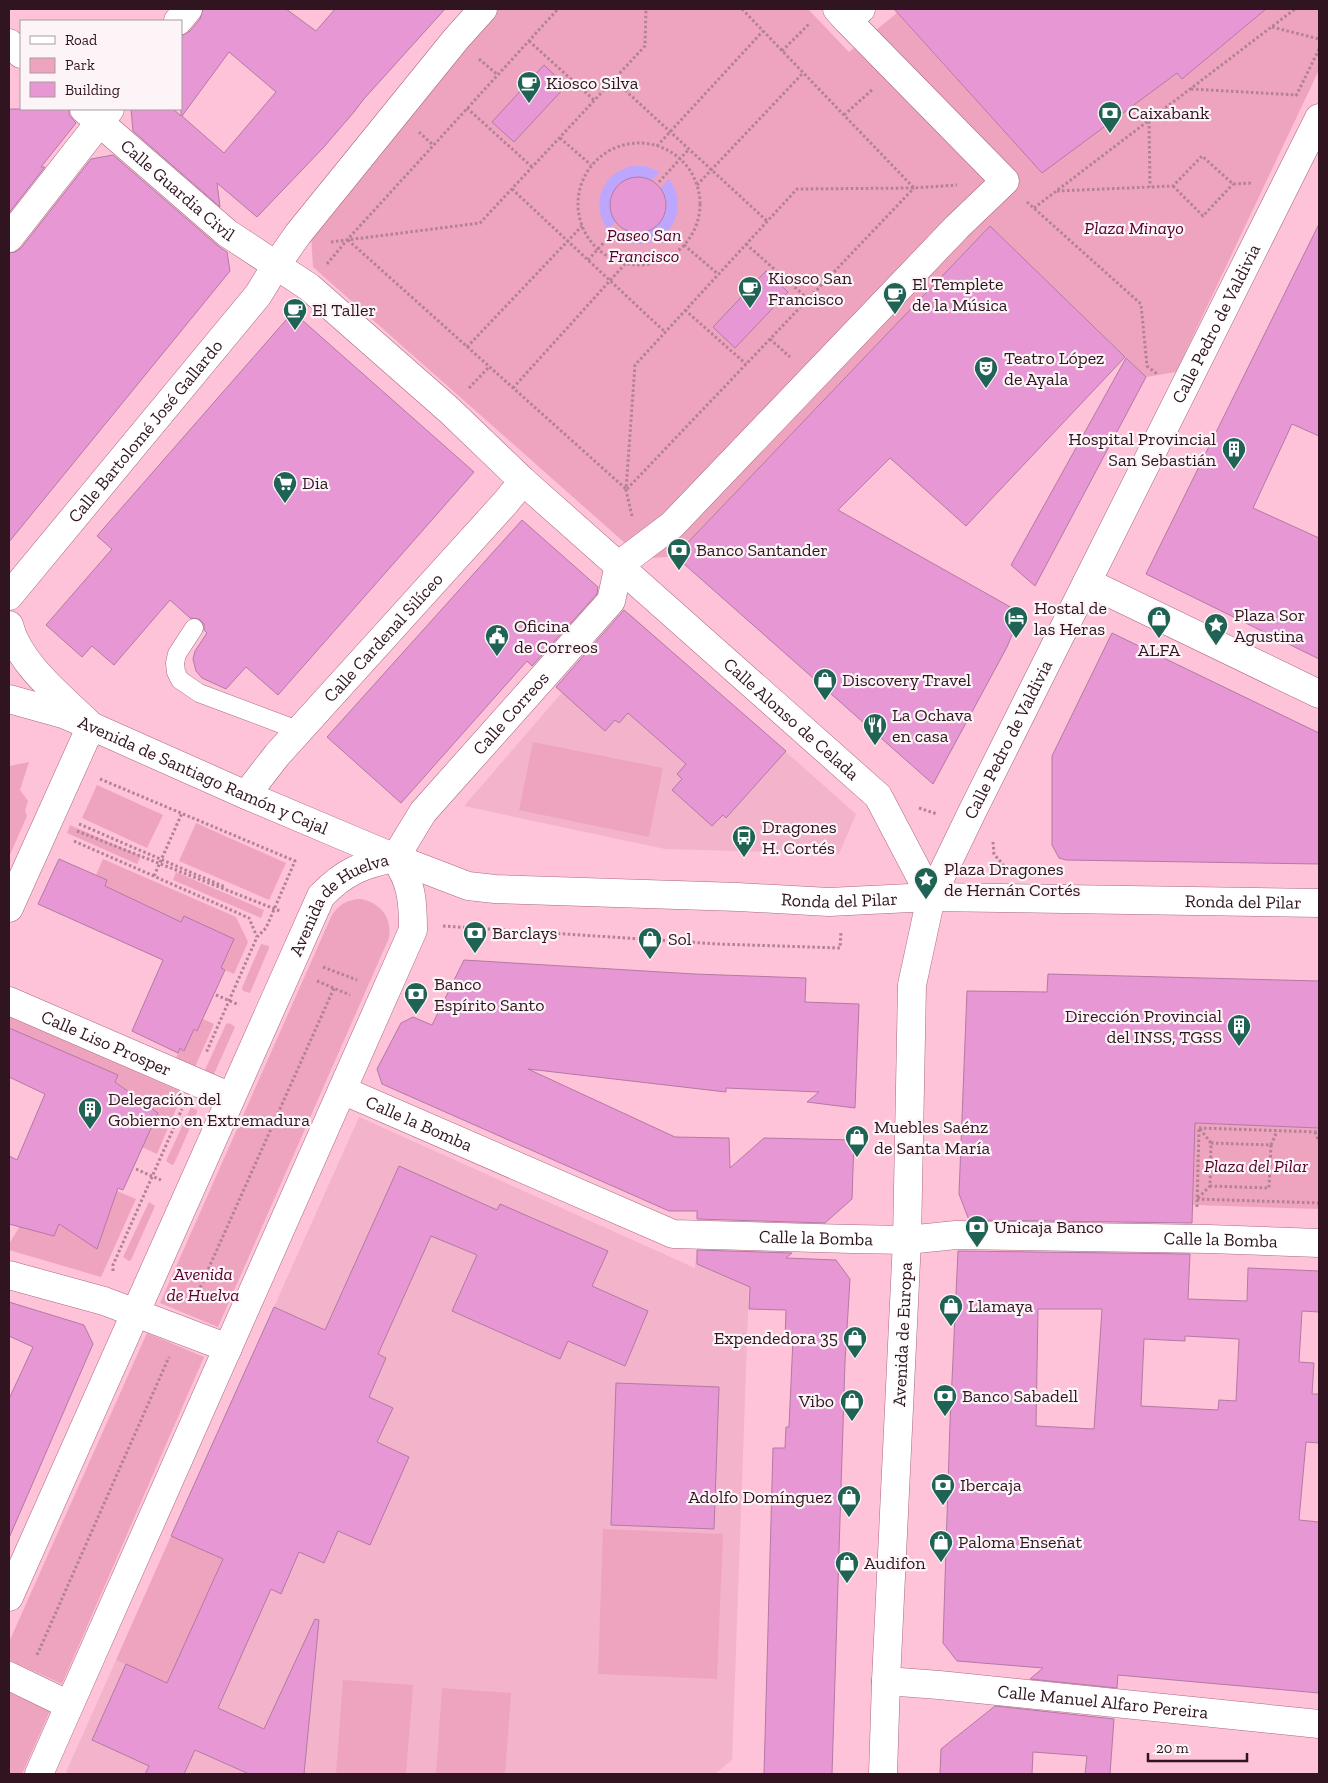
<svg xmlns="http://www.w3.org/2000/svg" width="1328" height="1783" font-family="'Zilla Slab',serif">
<rect width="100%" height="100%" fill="#fec3d8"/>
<!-- built -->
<g fill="#f3b3ca">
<path d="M630 614 856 814 839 854 665 849 464 806Z"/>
<path d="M359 1117 695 1268 696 1256 750 1257 732 1760 715 1774H71L66 1772Z"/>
</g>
<!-- green -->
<g fill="#eea4bf">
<path d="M497 9H808L849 52 897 13 1042 173 1177 73 1182 79 1266 9H1319V70L1176 372 1146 377 990 226 675 556 643 559 313 267 310 218Z"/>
<path d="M533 742 663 768 649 837 519 810Z"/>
<path d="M29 762 20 790 28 801 25 811 27 816 9 857V766Z"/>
<path d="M97 785 163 815 147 848 82 818Z"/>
<path d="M196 823 286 863 269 900 179 861Z"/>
<path d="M70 825 141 856 137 864 67 833Z"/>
<path d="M103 859 236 917 248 942 234 974 221 968 234 939 181 922 105 886 107 880 96 875Z"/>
<path d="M176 872 264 910 261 918 173 880Z"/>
<path d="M361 899C381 903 392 918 389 938L218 1327 160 1303 331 917C337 905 348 899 361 899Z"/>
<path d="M261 944 269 946V948L250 993 243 991 242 988Z"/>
<path d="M9 1016 182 1092V1095L157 1154 142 1147 158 1113 115 1082 117 1075 9 1028Z"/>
<path d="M203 1019 214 1024 195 1067 176 1058 180 1048 184 1050 194 1029 197 1031Z"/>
<path d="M229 1023 235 1027 214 1074 211 1075 205 1070 226 1024Z"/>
<path d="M191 1107 197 1110V1112L174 1164 172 1165 166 1161Z"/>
<path d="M1195 1123 1319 1128V1209L1193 1205Z"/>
<path d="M117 1191 136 1199 101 1277 9 1250V1244L20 1226 54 1236 59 1224 97 1248Z"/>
<path d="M149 1202 155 1206 131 1260 129 1261 123 1257Z"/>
<path d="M147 1333 204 1357 62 1684 9 1660V1642Z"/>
<path d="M603 1529 723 1534 717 1679 598 1674Z"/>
<path d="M171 1536 223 1559 167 1683 116 1660Z"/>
<path d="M343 1680 413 1685 406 1774H336Z"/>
<path d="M442 1688 511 1693 505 1774H436Z"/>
<path d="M9 1692 50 1711 22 1774H9Z"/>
</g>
<!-- water -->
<g fill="#bda6fd">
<path d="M632 166H646L660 172 652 180C624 169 598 194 616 221L608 230C590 204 602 173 632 166Z"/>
<path d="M669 179C696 216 656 261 617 238L625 229C652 242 678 214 661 188Z"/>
</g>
<!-- building -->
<g fill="#e797d4" stroke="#b27aa4" fill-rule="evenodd">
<path d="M203 9H286L316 31 335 9H445L363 100 354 112 323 148 257 217 217 183 220 207 133 131 131 109H173L181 116V36L190 31 200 19ZM229 52 276 92 224 153 182 116Z"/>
<path d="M894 9H1266L1182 79 1177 73 1042 173Z"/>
<path d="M544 65 566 86 514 142 492 122Z"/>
<path d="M9 109H69V115L76 123 41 167H45L9 213Z"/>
<path d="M113 155 217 245 227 252 230 271 9 542V253L15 252 21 248 91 159Z"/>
<circle cx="638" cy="205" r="28"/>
<path d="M1319 224V436L1292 424 1253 508 1319 538V659L1146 574Z"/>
<path d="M990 226 1125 357 966 526 890 458 838 510 1021 613 1007 647 933 784 675 556Z"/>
<path d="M766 271 788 292 735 348 713 327Z"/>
<path d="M293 312 474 472 278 695 246 667 226 689 202 678 196 671 193 659 195 651 207 633 204 630V624L199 619 190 618 170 600 114 665 92 646 82 657 46 625 112 549 97 536Z"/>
<path d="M1126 358 1146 377 1035 586 1011 565Z"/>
<path d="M522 520 598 587 597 594 532 666 527 661 401 803 327 737Z"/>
<path d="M624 610 786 751 726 818 723 815 712 826 672 790 682 779 677 774 686 764 628 713 619 723 615 720 605 731 556 687Z"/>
<path d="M1112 633 1319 733V864L1066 860 1059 858 1052 845V756Z"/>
<path d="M59 859 107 880 105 886 181 922 184 916 234 939 221 968 225 970 197 1031 194 1029 184 1051 180 1048 178 1053 132 1031 163 960 38 904Z"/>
<path d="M464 960 694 974 806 978 805 1002 859 1004 855 1108 807 1102 819 1092 726 1088V1092L528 1069 675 1137 729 1138 730 1168 764 1138 854 1140 852 1199 825 1223 697 1219V1211H669L382 1084 377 1069 401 1023 413 1017 432 1025Z"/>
<path d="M1048 974 1319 981V1128L1195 1123 1192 1223 969 1220 959 1194 967 991 1047 992Z"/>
<path d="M9 1028 118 1075 115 1082 158 1113 123 1190 118 1188 97 1249 59 1224 54 1236 9 1224V1156L17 1160 45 1094 9 1077Z"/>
<path d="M399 1166 497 1210 500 1204 608 1251 592 1286 648 1311 625 1366 568 1341 560 1359 452 1311 477 1255 431 1236 378 1354 386 1358 369 1397 393 1408 377 1442 409 1457 370 1545 338 1531 324 1563 299 1552 281 1594 271 1589 218 1708 264 1729 315 1619 319 1620 304 1774H249L195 1750 184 1774H145L149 1766 92 1740 126 1664 167 1683 223 1559 171 1536 274 1307 325 1330Z"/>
<path d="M697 1250 792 1253 786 1258 836 1260 850 1279 845 1362 832 1774H764L773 1448H785L786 1427H789L793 1339H785L786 1310 749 1309 750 1287 697 1264Z"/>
<path d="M958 1251 1190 1254 1188 1299 1247 1301 1248 1268 1319 1271V1312L1302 1311 1299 1362 1314 1363 1312 1394H1319V1443L1306 1442 1299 1520 1319 1522V1693L1118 1675 1117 1688 1030 1679 1043 1668 957 1661 943 1643 950 1423ZM1038 1309H1102L1094 1429 1036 1426ZM1185 1336 1239 1339 1236 1401 1219 1400 1218 1410 1141 1406 1144 1339 1185 1341Z"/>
<path d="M9 1302 84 1325 93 1344 9 1538V1399L33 1347 9 1336Z"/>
<path d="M616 1383 719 1387 714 1529 611 1525Z"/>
<path d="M995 1706 1114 1719 1110 1774H1085L1087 1756 1033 1752 1032 1774H940L941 1749Z"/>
</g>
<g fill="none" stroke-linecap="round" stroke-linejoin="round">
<!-- service casing -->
<g stroke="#a96881" stroke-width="19">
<path id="service" d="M194 628 177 654 175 663 176 672 180 680 199 693 300 731"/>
</g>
<!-- pedestrian casing -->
<g stroke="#a96881" stroke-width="29">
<g id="pedestrian">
<path d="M178 21 188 9"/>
<path d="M9 238 110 109"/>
<path d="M1087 582 1319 694"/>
<path id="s1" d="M395 858 423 812 611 601 619 565 672 525 957 227 1005 181 847 20"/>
</g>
</g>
<!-- minor casing -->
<g stroke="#a96881" stroke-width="29">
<g id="minor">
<path d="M837 9 847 20 861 9"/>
<path d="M9 43 21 54"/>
<path id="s2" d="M84 109 227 233 309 287 449 410 523 481 878 796 931 897"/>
<path id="s3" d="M9 596 258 295 277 264 298 234 456 39 483 9"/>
<path d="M9 625C19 665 63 698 91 726L9 908"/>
<path id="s4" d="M9 699 63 714 91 726 246 795 395 858 468 886 495 889 738 897 829 902 931 897 1319 903"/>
<path id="s5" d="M246 795 277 755 506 502 523 481"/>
<path id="s6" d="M9 1001 231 1097"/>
<path id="s7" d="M342 1090 673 1234 852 1239 907 1240 956 1235 1209 1239 1319 1243"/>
<path d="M9 1275 104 1301 228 1348"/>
<path id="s8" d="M9 1597 321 896C344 872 363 864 395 858"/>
<path d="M9 1676 69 1705"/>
<path id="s9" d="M886 1681 939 1685 1319 1724"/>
<path d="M39 1774 413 930C413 901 412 883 395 858"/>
</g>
</g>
<!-- tertiary casing -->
<g stroke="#a96881" stroke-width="29">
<g id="tertiary">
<path id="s10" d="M883 1774 886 1681 907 1240 912 985 931 897 973 810 1319 118"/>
</g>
</g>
<!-- path -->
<g stroke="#b28294" stroke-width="3" stroke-dasharray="2.5 2.5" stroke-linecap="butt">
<path d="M742 9 914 188"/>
<path d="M1272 27 1319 39"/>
<path d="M529 41 594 100"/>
<path d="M782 51 809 24"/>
<path d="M479 59 498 75"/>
<path d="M614 80 767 221"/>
<path d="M1191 89 1297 95"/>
<path d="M1296 96 1319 49"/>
<path d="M467 108 532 167"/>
<path d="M844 115 873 89"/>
<path d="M1149 121 1150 187"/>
<path d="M419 132 433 145"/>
<path d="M560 138 591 165"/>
<circle cx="639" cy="204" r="61"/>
<path d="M657 146 763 31"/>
<path d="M659 182 689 149"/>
<path d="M697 185 803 73"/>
<path d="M1173 186 1203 216 1233 184"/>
<path d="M512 189 665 332"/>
<path d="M1057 191 1173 186 1202 156 1233 184 1251 183"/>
<path d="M1027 202 1141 304 1147 366 1157 374"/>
<path d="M1034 208 1295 9"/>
<path d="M348 240 626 489"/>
<path d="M331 242 480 223 645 46 646 9"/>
<path d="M746 244 808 299"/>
<path d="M684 245 718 274"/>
<path d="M588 260 618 227"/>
<path d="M327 264 347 240 558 9"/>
<path d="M685 310 746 364"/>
<path d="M770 339 790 357"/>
<path d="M467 347 582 226"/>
<path d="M469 388 489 367"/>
<path d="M513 388 625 264"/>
<path d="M627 489 914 188"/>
<path d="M632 516 626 490 635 365 797 189 914 188 957 185"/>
<path d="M100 779 295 861 266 928 257 937 206 1053"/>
<path d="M919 808 937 814"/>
<path d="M79 824 225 887"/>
<path d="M77 831 280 911"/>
<path d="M74 841 249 918 257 937"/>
<path d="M993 842 994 854 1005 867"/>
<path d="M154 876 182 813"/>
<path d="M443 926 718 944 840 948 841 932"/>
<path d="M323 967 357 980"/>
<path d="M317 981 350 995"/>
<path d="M216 995 239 1005"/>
<path d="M1199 1128 1319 1132"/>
<path d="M1200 1129 1211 1143"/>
<path d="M1315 1132 1319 1142"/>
<path d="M1211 1143 1271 1145 1269 1188 1210 1186Z"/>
<path d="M1271 1145 1277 1131"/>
<path d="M136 1169 161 1180"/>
<path d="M1198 1198 1210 1186"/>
<path d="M1197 1199 1319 1203"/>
<path d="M1197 1207 1199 1128"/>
<path d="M113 1271V1265L182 1109"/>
<path d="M194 1301 334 988"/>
<path d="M37 1655 169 1357"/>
</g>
<!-- service -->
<use href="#service" stroke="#fff" stroke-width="18"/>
<!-- pedestrian -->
<use href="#pedestrian" stroke="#fff" stroke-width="28"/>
<!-- minor -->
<use href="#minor" stroke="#fff" stroke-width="28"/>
<!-- tertiary -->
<use href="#tertiary" stroke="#fff" stroke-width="28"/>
</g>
<!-- icons -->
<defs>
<g id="cafe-pin" transform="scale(1.25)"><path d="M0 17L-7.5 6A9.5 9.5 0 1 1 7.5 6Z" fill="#1f6355" stroke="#fcf4f7"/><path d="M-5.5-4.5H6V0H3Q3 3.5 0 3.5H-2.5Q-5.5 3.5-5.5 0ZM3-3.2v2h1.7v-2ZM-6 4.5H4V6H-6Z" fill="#fff"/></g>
<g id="bank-pin" transform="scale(1.25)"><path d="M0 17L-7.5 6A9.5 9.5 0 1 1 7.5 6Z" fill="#1f6355" stroke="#fcf4f7"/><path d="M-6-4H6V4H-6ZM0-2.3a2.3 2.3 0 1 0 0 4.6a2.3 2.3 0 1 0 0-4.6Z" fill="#fff"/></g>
<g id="theatre-pin" transform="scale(1.25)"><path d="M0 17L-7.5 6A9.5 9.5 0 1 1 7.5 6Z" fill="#1f6355" stroke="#fcf4f7"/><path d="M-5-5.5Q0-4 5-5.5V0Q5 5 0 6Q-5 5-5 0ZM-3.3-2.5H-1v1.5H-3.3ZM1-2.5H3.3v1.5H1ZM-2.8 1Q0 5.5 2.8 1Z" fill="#fff"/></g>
<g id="building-pin" transform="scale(1.25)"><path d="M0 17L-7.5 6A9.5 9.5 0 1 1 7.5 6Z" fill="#1f6355" stroke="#fcf4f7"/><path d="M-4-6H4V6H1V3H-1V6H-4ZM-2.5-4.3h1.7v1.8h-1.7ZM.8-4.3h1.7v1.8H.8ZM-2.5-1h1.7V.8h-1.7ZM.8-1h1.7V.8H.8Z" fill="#fff"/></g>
<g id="supermarket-pin" transform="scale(1.25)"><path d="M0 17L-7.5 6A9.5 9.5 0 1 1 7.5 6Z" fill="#1f6355" stroke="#fcf4f7"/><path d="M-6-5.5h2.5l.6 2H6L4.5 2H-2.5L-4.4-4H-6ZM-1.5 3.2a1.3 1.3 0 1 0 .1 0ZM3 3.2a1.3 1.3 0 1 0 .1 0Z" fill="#fff"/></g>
<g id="hotel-pin" transform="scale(1.25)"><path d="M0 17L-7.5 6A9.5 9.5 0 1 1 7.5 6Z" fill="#1f6355" stroke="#fcf4f7"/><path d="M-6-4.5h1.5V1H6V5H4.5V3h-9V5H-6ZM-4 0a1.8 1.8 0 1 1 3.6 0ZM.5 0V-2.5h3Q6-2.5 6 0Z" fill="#fff"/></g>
<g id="shop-pin" transform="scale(1.25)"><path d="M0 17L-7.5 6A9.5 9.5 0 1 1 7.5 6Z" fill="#1f6355" stroke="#fcf4f7"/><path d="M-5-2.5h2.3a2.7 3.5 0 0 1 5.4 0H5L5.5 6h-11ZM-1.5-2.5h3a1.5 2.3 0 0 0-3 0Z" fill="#fff"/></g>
<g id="sight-pin" transform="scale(1.25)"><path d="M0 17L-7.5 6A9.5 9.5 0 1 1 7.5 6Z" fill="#1f6355" stroke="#fcf4f7"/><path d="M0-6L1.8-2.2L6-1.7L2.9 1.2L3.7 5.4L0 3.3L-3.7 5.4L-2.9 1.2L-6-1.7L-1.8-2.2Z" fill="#fff"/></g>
<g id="civic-pin" transform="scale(1.25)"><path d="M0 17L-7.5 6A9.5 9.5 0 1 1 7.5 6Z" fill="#1f6355" stroke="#fcf4f7"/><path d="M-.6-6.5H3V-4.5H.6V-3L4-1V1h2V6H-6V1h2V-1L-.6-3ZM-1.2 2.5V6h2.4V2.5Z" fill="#fff"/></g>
<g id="restaurant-pin" transform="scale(1.25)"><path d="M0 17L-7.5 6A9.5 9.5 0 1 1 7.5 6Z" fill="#1f6355" stroke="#fcf4f7"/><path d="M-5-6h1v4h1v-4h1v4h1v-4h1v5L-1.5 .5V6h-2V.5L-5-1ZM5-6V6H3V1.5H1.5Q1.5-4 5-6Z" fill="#fff"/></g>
<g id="bus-pin" transform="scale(1.25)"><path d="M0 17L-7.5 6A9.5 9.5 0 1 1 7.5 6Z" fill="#1f6355" stroke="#fcf4f7"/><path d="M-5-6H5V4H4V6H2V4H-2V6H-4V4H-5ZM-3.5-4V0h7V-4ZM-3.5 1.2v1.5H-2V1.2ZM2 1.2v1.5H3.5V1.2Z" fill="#fff"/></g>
</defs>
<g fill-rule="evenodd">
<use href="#cafe-pin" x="529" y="83"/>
<use href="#bank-pin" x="1110" y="113"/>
<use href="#cafe-pin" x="750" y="288"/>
<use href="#cafe-pin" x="895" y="294"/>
<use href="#cafe-pin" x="295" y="310"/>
<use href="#theatre-pin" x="986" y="368"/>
<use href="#building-pin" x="1234" y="449"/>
<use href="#supermarket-pin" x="285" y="483"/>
<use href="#bank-pin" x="679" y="550"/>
<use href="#hotel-pin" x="1016" y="618"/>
<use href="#shop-pin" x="1159" y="618"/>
<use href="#sight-pin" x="1216" y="625"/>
<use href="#civic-pin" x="497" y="636"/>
<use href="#shop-pin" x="825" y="680"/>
<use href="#restaurant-pin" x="875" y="725"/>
<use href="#bus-pin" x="744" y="837"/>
<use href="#sight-pin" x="926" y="879"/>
<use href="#bank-pin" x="475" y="933"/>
<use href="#shop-pin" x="650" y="939"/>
<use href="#bank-pin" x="416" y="994"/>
<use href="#building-pin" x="1239" y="1026"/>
<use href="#building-pin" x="90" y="1109"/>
<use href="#shop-pin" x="857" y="1137"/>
<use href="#bank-pin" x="977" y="1227"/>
<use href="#shop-pin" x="951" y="1306"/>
<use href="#shop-pin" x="855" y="1338"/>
<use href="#bank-pin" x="945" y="1396"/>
<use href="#shop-pin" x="852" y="1401"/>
<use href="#bank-pin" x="943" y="1485"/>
<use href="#shop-pin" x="849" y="1497"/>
<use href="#shop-pin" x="941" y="1542"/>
<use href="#shop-pin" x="847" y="1563"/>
</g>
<g text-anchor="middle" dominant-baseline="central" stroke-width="4.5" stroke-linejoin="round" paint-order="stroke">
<!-- poi labels -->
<g font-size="18" fill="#301520" stroke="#fcf4f7" text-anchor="start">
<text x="546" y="83">Kiosco Silva</text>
<text x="1128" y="113">Caixabank</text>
<text x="768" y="278">Kiosco San<tspan x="768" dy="21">Francisco</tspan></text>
<text x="912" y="284">El Templete<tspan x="912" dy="21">de la Música</tspan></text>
<text x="312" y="310">El Taller</text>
<text x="1004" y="358">Teatro López<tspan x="1004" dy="21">de Ayala</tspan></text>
<text x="1216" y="439" text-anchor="end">Hospital Provincial<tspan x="1216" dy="21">San Sebastián</tspan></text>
<text x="302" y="483">Dia</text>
<text x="696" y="550">Banco Santander</text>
<text x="1034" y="608">Hostal de<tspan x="1034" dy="21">las Heras</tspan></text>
<text x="1234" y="615">Plaza Sor<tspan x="1234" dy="21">Agustina</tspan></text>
<text x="514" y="626">Oficina<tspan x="514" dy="21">de Correos</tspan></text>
<text x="1159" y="650" text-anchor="middle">ALFA</text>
<text x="842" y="680">Discovery Travel</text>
<text x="892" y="715">La Ochava<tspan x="892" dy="21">en casa</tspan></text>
<text x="762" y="827">Dragones<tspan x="762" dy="21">H. Cortés</tspan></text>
<text x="944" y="869">Plaza Dragones<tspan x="944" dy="21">de Hernán Cortés</tspan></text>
<text x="492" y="933">Barclays</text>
<text x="668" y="939">Sol</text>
<text x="434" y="984">Banco<tspan x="434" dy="21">Espírito Santo</tspan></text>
<text x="1222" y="1016" text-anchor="end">Dirección Provincial<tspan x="1222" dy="21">del INSS, TGSS</tspan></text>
<text x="108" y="1099">Delegación del<tspan x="108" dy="21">Gobierno en Extremadura</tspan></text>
<text x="874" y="1127">Muebles Saénz<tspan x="874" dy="21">de Santa María</tspan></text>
<text x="994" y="1227">Unicaja Banco</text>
<text x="968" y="1306">Llamaya</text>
<text x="838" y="1338" text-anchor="end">Expendedora 35</text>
<text x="962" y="1396">Banco Sabadell</text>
<text x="834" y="1401" text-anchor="end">Vibo</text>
<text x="960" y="1485">Ibercaja</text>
<text x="832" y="1497" text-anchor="end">Adolfo Domínguez</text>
<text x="958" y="1542">Paloma Enseñat</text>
<text x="864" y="1563">Audifon</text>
</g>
<!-- street labels -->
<g font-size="18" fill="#301520" stroke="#fcf4f7">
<text stroke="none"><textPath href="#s2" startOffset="124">Calle Guardia Civil</textPath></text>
<text stroke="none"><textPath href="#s10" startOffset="1520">Calle Pedro de Valdivia</textPath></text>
<text stroke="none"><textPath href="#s3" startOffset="214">Calle Bartolomé José Gallardo</textPath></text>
<text stroke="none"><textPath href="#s5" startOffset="209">Calle Cardenal Silíceo</textPath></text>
<text stroke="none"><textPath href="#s1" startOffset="186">Calle Correos</textPath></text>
<text stroke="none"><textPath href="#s2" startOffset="935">Calle Alonso de Celada</textPath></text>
<text stroke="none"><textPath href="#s10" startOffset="1055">Calle Pedro de Valdivia</textPath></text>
<text stroke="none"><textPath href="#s4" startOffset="209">Avenida de Santiago Ramón y Cajal</textPath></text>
<text stroke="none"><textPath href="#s4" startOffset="868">Ronda del Pilar</textPath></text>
<text stroke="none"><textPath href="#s4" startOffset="1272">Ronda del Pilar</textPath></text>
<text stroke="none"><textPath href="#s8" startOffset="774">Avenida de Huelva</textPath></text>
<text stroke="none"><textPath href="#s6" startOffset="106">Calle Liso Prosper</textPath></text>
<text stroke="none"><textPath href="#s7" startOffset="84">Calle la Bomba</textPath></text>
<text stroke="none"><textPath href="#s7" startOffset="504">Calle la Bomba</textPath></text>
<text stroke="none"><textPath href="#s7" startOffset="909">Calle la Bomba</textPath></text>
<text stroke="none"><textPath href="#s10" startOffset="440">Avenida de Europa</textPath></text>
<text stroke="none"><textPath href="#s9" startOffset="218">Calle Manuel Alfaro Pereira</textPath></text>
</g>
<!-- park labels -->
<g font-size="18" font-style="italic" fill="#55002e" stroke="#fcf4f7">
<text x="1134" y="228">Plaza Minayo</text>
<text x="644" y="235">Paseo San<tspan x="644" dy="21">Francisco</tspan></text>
<text x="1256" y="1166">Plaza del Pilar</text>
<text x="203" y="1274">Avenida<tspan x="203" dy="21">de Huelva</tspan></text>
</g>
</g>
<!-- border -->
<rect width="1328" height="1783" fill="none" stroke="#301520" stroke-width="20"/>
<!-- legend -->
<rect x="20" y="20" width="162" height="90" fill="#fcf4f7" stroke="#aa9ba1"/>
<rect x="30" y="36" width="25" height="8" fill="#ffffff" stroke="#aa9ba1"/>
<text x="65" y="45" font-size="15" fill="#301520">Road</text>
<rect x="30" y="58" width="25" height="15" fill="#eea4bf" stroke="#aa9ba1"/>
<text x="65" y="70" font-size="15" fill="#301520">Park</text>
<rect x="30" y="82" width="25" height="15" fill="#e797d4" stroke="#aa9ba1"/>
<text x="65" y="95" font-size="15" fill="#301520">Building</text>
<!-- scale -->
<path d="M1148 1753v8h99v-8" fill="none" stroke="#301520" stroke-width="2.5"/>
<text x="1156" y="1753" font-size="15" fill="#301520" stroke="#fcf4f7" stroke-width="4" paint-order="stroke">20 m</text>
</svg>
